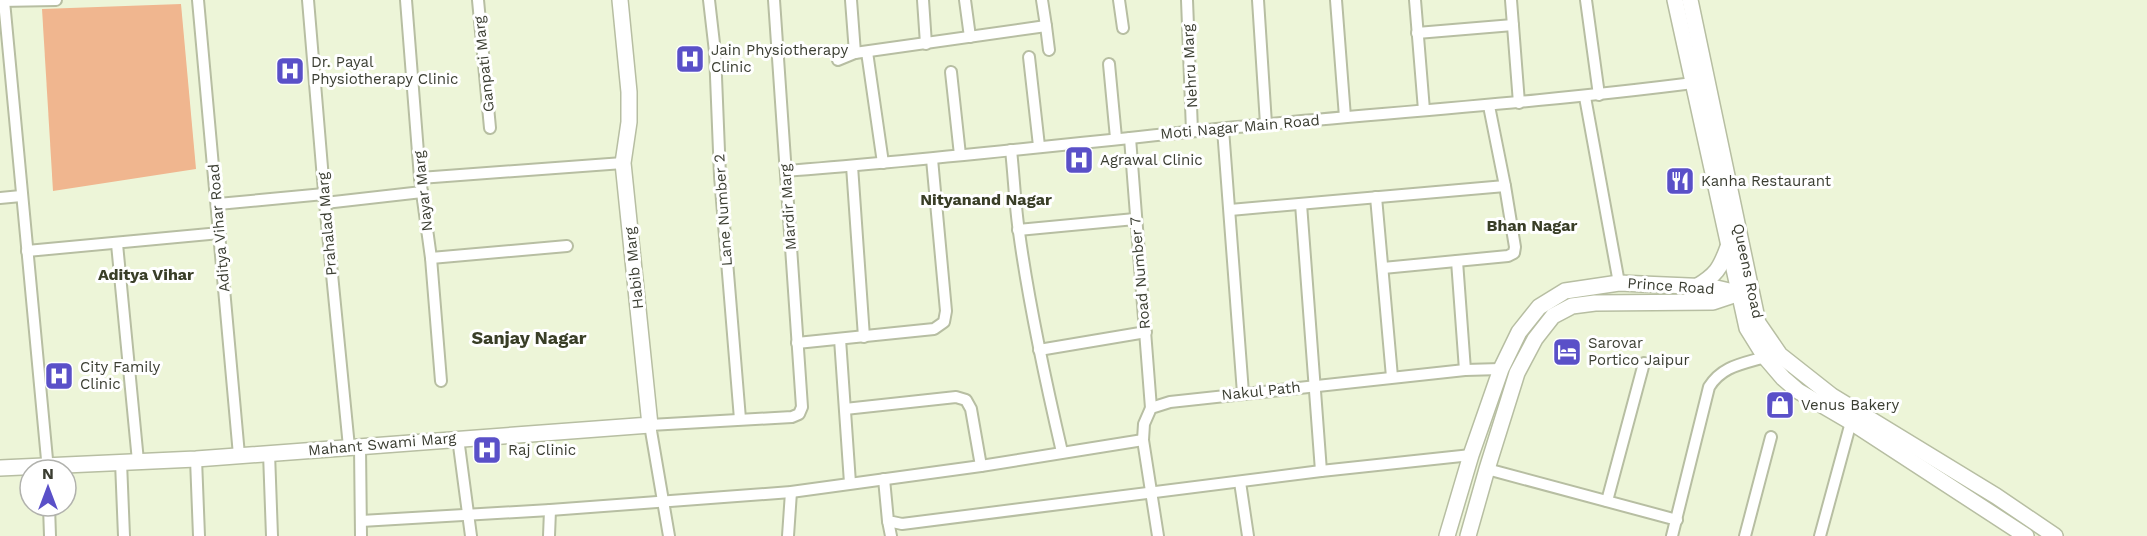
<svg xmlns="http://www.w3.org/2000/svg" width="2147" height="536" font-family="'Work Sans',sans-serif">
<rect width="100%" height="100%" fill="#edf5d8"/>
<!-- green -->
<path fill="#f0b68f" d="M181 4 196 169 53 191 42 9Z"/>
<g fill="none" stroke-linecap="round" stroke-linejoin="round">
<!-- street casing -->
<g stroke="#b7bea2" stroke-width="14">
<g id="street">
<path d="M198 0 239 455"/>
<path d="M308 0 325 203 349 447"/>
<path d="M406 0 420 178 431 258 441 381"/>
<path d="M478 0 490 128"/>
<path d="M709 0 715 52 720 176 740 419"/>
<path d="M851 0 855 53"/>
<path d="M923 0 926 44"/>
<path d="M965 0 970 37"/>
<path d="M1042 0 1046 26"/>
<path d="M1119 0 1123 28"/>
<path d="M1187 0 1192 131"/>
<path d="M1258 0 1266 124"/>
<path d="M1336 0 1345 117"/>
<path d="M1415 0 1424 110"/>
<path d="M1511 0 1519 103"/>
<path d="M1586 0 1599 95"/>
<path d="M0 1 56 0"/>
<path d="M4 1 48 470"/>
<path d="M1417 33 1513 25"/>
<path d="M867 52 883 163"/>
<path d="M1029 57 1039 146"/>
<path d="M838 60 855 53 1046 26 1049 50"/>
<path d="M1109 64 1116 138"/>
<path d="M951 72 960 155"/>
<path d="M1585 97 1619 283"/>
<path d="M1223 129 1243 393"/>
<path d="M1130 138 1151 408"/>
<path d="M1011 150C1014 177 1015 205 1019 232 1029 306 1045 379 1062 452"/>
<path d="M852 166 864 337"/>
<path d="M786 171C947 159 1108 139 1269 124 1411 111 1552 101 1693 83"/>
<path d="M420 178 623 163"/>
<path d="M1376 197 1392 377"/>
<path d="M0 198 21 196"/>
<path d="M325 203 422 192"/>
<path d="M218 204 324 194"/>
<path d="M1301 204 1321 471"/>
<path d="M1230 210 1505 186"/>
<path d="M1018 230 1135 219"/>
<path d="M117 244 138 461"/>
<path d="M27 251 220 233"/>
<path d="M431 258 567 246"/>
<path d="M1457 261 1465 370"/>
<path d="M1383 268 1508 256 1514 253 1515 247 1505 186 1489 106"/>
<path d="M840 339 850 483"/>
<path d="M797 343 934 329 944 322 946 311 932 159"/>
<path d="M1039 350 1146 332"/>
<path d="M845 409 956 397 966 400 971 409 981 466"/>
<path d="M458 438 471 536"/>
<path d="M360 447 361 536"/>
<path d="M269 453 272 536"/>
<path d="M196 459 199 536"/>
<path d="M121 462 124 536"/>
<path d="M1487 469 1677 520"/>
<path d="M884 479 888 521 902 524 1321 471 1471 455"/>
<path d="M1240 482 1248 536"/>
<path d="M1607 501 1644 363"/>
<path d="M49 506 50 536"/>
<path d="M361 521 550 510 791 492 981 466 1143 440"/>
<path d="M888 521 891 536"/>
<path d="M549 536 550 510"/>
<path d="M669 536 650 425 792 417 799 414 802 407 774 0"/>
<path d="M788 536 791 492"/>
<path d="M1158 536 1143 440 1144 424 1151 408 1170 402 1465 370 1501 369"/>
<path d="M1672 536 1709 387C1722 366 1742 364 1765 357"/>
<path d="M1745 536 1771 437"/>
<path d="M1820 536 1851 422"/>
</g>
</g>
<!-- secondary casing -->
<g stroke="#b7bea2" stroke-width="18">
<g id="secondary">
<path d="M1675 0 1747 328 1765 357 1783 378 1798 391 1851 422 2026 536"/>
<path d="M1690 0 1758 323 1780 355 1832 396 1996 496 2055 536"/>
<path d="M1696 287C1716 275 1720 269 1728 247"/>
<path d="M0 468 196 459 650 425 623 163 629 122V92L620 0"/>
<path d="M1447 536 1471 455 1501 369 1519 332 1539 307 1565 291 1619 283 1712 287 1738 293"/>
<path d="M1468 536 1487 469 1517 373 1535 339 1553 316 1572 306 1595 303 1713 302 1740 293"/>
</g>
</g>
<!-- street -->
<use href="#street" stroke="#fff" stroke-width="10"/>
<!-- secondary -->
<use href="#secondary" stroke="#fff" stroke-width="15"/>
</g>
<!-- icons -->
<defs>
<g id="hospital-square" transform="scale(1.5)"><rect x="-9" y="-9" width="18" height="18" rx="4" fill="#5a50c8" stroke="#fff"/><path d="M-5-5h3v3.5h4V-5h3V5h-3V1.5h-4V5h-3Z" fill="#fff"/></g>
<g id="restaurant-square" transform="scale(1.5)"><rect x="-9" y="-9" width="18" height="18" rx="4" fill="#5a50c8" stroke="#fff"/><path d="M-5-6h1v4h1v-4h1v4h1v-4h1v5L-1.5 .5V6h-2V.5L-5-1ZM5-6V6H3V1.5H1.5Q1.5-4 5-6Z" fill="#fff"/></g>
<g id="hotel-square" transform="scale(1.5)"><rect x="-9" y="-9" width="18" height="18" rx="4" fill="#5a50c8" stroke="#fff"/><path d="M-6-4.5h1.5V1H6V5H4.5V3h-9V5H-6ZM-4 0a1.8 1.8 0 1 1 3.6 0ZM.5 0V-2.5h3Q6-2.5 6 0Z" fill="#fff"/></g>
<g id="shop-square" transform="scale(1.5)"><rect x="-9" y="-9" width="18" height="18" rx="4" fill="#5a50c8" stroke="#fff"/><path d="M-5-2.5h2.3a2.7 3.5 0 0 1 5.4 0H5L5.5 6h-11ZM-1.5-2.5h3a1.5 2.3 0 0 0-3 0Z" fill="#fff"/></g>
</defs>
<g fill-rule="evenodd">
<use href="#hospital-square" x="690" y="59"/>
<use href="#hospital-square" x="290" y="71"/>
<use href="#hospital-square" x="1079" y="160"/>
<use href="#restaurant-square" x="1680" y="181"/>
<use href="#hotel-square" x="1567" y="352"/>
<use href="#hospital-square" x="59" y="376"/>
<use href="#shop-square" x="1780" y="405"/>
<use href="#hospital-square" x="487" y="450"/>
</g>
<g text-anchor="middle" dominant-baseline="central" stroke-width="6" stroke-linejoin="round" paint-order="stroke">
<!-- poi labels -->
<g font-size="15" fill="#3b3e32" stroke="#fff" text-anchor="start">
<text x="711" y="50">Jain Physiotherapy<tspan x="711" dy="17">Clinic</tspan></text>
<text x="311" y="62">Dr. Payal<tspan x="311" dy="17">Physiotherapy Clinic</tspan></text>
<text x="1100" y="160">Agrawal Clinic</text>
<text x="1701" y="181">Kanha Restaurant</text>
<text x="1588" y="343">Sarovar<tspan x="1588" dy="17">Portico Jaipur</tspan></text>
<text x="80" y="367">City Family<tspan x="80" dy="17">Clinic</tspan></text>
<text x="1801" y="405">Venus Bakery</text>
<text x="508" y="450">Raj Clinic</text>
</g>
<!-- street labels -->
<g font-size="15" fill="#3b3e32" stroke="#fff">
<text transform="translate(484 64) rotate(-96)">Ganpati Marg</text>
<text transform="translate(1190 66) rotate(-93)">Nehru Marg</text>
<text transform="translate(1240 127) rotate(-5)">Moti Nagar Main Road</text>
<text transform="translate(423 191) rotate(-96)">Nayar Marg</text>
<text transform="translate(788 207) rotate(-94)">Mardir Marg</text>
<text transform="translate(723 210) rotate(-94)">Lane Number 2</text>
<text transform="translate(327 224) rotate(-95)">Prahalad Marg</text>
<text transform="translate(219 228) rotate(-95)">Aditya Vihar Road</text>
<text transform="translate(634 268) rotate(-96)">Habib Marg</text>
<text transform="translate(1748 271) rotate(78)">Queens Road</text>
<text transform="translate(1140 273) rotate(-95)">Road Number 7</text>
<text transform="translate(1671 286) rotate(4)">Prince Road</text>
<text transform="translate(1261 391) rotate(-6)">Nakul Path</text>
<text transform="translate(382 444) rotate(-5)">Mahant Swami Marg</text>
</g>
<!-- neighbourhood labels -->
<g font-size="16" font-weight="bold" fill="#393e27" stroke="#fff">
<text x="986" y="199">Nityanand Nagar</text>
<text x="1532" y="225">Bhan Nagar</text>
<text x="146" y="274">Aditya Vihar</text>
</g>
<!-- quarter labels -->
<g font-size="18" font-weight="bold" fill="#393e27" stroke="#fff">
<text x="529" y="337">Sanjay Nagar</text>
</g>
</g>
<!-- north arrow -->
<g transform="translate(48 488)"><circle r="28" fill="#ffffff" stroke="#b1b2ad" stroke-width="1.5"/>
<path d="M0-4.5L10 22L0 15L-10 22Z" fill="#5a50c8"/>
<text y="-9" font-size="16" font-weight="bold" text-anchor="middle" fill="#3b3e32">N</text>
</g>
</svg>
